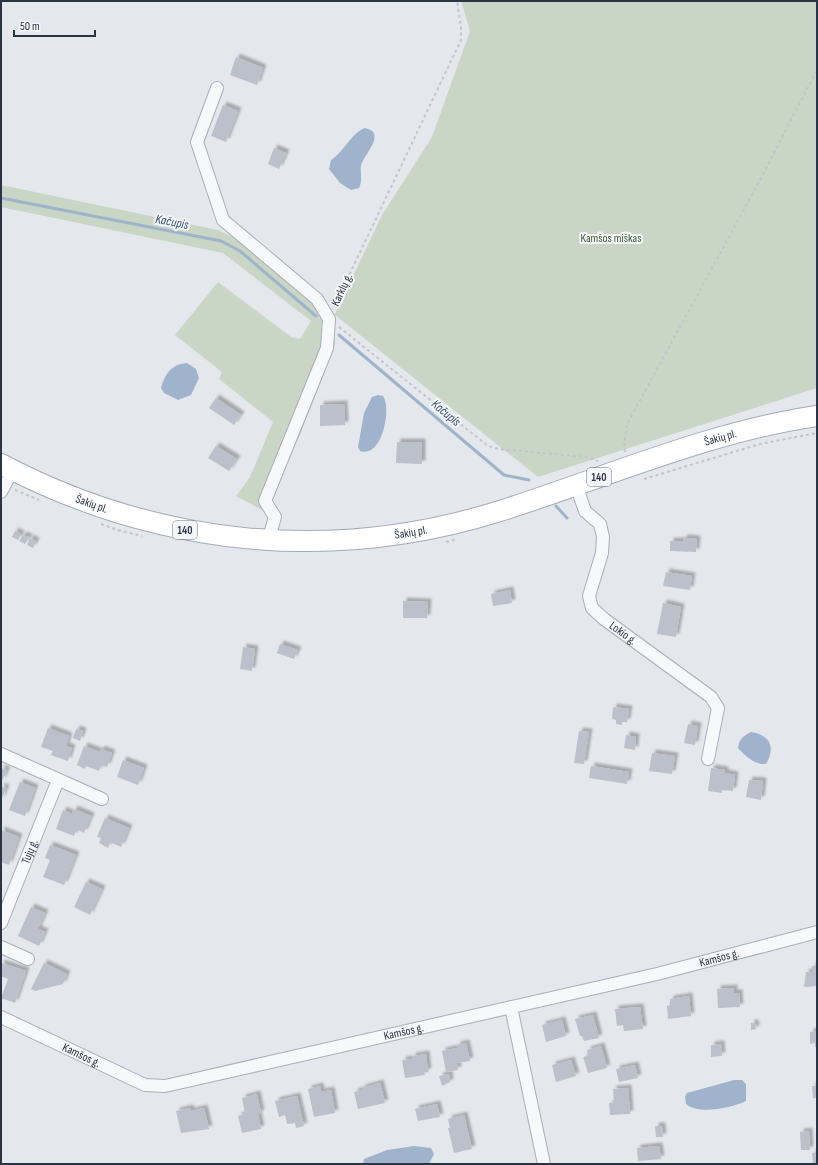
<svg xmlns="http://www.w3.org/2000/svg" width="818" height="1165" font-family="'Sofia Sans Condensed',sans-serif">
<defs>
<filter id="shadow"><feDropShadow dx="3.5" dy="-3.5" stdDeviation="1" flood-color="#0004"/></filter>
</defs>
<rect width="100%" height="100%" fill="#e4e7ec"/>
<!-- green -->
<path fill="#c9d6c5" d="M461 1H817V388L538 477 335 315V345L300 435 272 492 275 517 236 496 250 477 273 422 219 379 222 372 175 335 218 282 291 337 300 339 311 321 223 253 1 207V185L218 230 247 244 335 314 382 215 432 137 470 31Z"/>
<!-- water -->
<g fill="#9fb4cc">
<path d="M365 128C388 133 363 155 361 166 360 174 363 180 359 188L351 190 340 183 329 169 331 160C344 152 351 133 365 128Z"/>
<path d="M187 363 196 369 199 378 191 395 178 400 164 393 161 388C165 373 172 364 187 363Z"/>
<path d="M378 395 383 396C392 408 382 459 360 451L358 447 364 413 372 397Z"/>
<path d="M751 732C770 735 776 747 766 764 755 765 745 756 738 748 739 739 743 736 751 732Z"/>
<path d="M734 1080H742L746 1084V1101C731 1108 699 1115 686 1104L685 1097 687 1093Z"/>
<path d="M414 1146 431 1148 434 1154 429 1164H363L364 1159 387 1150Z"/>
</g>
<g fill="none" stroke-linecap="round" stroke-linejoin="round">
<!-- stream -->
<g stroke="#9fb4cc" stroke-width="3">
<path d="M1 198 221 241 240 251 316 316"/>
<path d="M339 335 504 475 529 480"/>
<path d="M556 506 567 518"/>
</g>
</g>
<!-- building -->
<g fill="#bbc0ca" filter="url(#shadow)">
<path d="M236 57 263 68 257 85 230 75Z"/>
<path d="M223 105 238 111 226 142 211 136Z"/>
<path d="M274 148 286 153 279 169 268 164Z"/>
<path d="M216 398 241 415 234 425 209 408Z"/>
<path d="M344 404 345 425 320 426V405Z"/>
<path d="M397 442H422V464L396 463Z"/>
<path d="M216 446 237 459 229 471 208 458Z"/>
<path d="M15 531 21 534 18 540 12 537Z"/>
<path d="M23 535 29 537 25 544 19 541Z"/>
<path d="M30 538 36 541 33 548 27 545Z"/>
<path d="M684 538 697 539 696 552 670 551V541H683Z"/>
<path d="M666 572 692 576 690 590 663 586Z"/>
<path d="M510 590 512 603 493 606 491 594Z"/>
<path d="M403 601 428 602 427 618H403Z"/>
<path d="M663 603 681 607 676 637 657 634Z"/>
<path d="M280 644 298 650 294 659 277 653Z"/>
<path d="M243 647 255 649 252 671 240 669Z"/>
<path d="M613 707 629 709 627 722H622V725L616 724V720L612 719Z"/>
<path d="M688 724 698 726 695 745 684 743Z"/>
<path d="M48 728 69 736 66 746 72 748 68 761 51 755 53 751 41 747Z"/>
<path d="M76 729 83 731 80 741 73 738Z"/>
<path d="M579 731 589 732 584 764 574 763Z"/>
<path d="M626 735 636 737 635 750 624 748Z"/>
<path d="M84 746 100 752 101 749 112 753 107 767 101 765 99 771 86 766 85 769 77 765Z"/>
<path d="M652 753 675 756 672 774 649 771Z"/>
<path d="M123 760 144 768 138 785 117 777Z"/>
<path d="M591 766 629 772 627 784 589 778Z"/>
<path d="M1 768 7 770 2 781 1 780Z"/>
<path d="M711 768 725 770V773L735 775 733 791 722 790V793L708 791Z"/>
<path d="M749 780 763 781 761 800 746 797Z"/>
<path d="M20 782 35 788 25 816 9 810Z"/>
<path d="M1 786 6 788 1 801Z"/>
<path d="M74 809 91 816 84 833 76 829 74 836 56 829 63 810 72 814Z"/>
<path d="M105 818 129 828 121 847 110 842 108 848 99 843 101 838 97 837Z"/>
<path d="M1 830 19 837 9 865 1 862Z"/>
<path d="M50 845 76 855 64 885 43 877 50 860 45 858Z"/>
<path d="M86 882 102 889 90 915 74 907Z"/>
<path d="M31 907 45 913 38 929 45 932 39 946 18 936Z"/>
<path d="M1 963 26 971 15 1003 1 998 8 979 1 976Z"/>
<path d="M44 963 67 974 63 984 35 991 31 989Z"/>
<path d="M812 966H817V986L804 987 806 972H812Z"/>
<path d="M734 988V993H739L740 1007 718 1008 717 989Z"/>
<path d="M689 996 691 1016 668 1019 667 1006 670 1005V999Z"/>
<path d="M640 1007 643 1029 624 1031 623 1025 617 1026 615 1009Z"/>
<path d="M593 1015 599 1038 584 1041 582 1036H580L575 1019Z"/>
<path d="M562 1020 566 1036 546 1042 542 1025Z"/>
<path d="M751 1023H755L756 1029 751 1030Z"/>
<path d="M817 1031V1047H815V1043L810 1044V1032Z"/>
<path d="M466 1043 470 1061 457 1063 458 1070 446 1072 442 1051 457 1048V1045Z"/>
<path d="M721 1044 722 1056 711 1057V1045Z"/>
<path d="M601 1046 607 1068 588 1073 583 1057 588 1056 587 1050Z"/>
<path d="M426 1054 428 1072H424L425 1075 405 1078 402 1060 413 1059 412 1056Z"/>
<path d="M571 1060 576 1076 556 1082 552 1065Z"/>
<path d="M635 1065 638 1078 619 1082 616 1069Z"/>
<path d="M449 1074 450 1082 442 1086 439 1076Z"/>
<path d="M380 1083 385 1103 358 1109 354 1092 362 1090V1088Z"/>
<path d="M320 1086 321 1092 331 1090 335 1113 314 1117 308 1089Z"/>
<path d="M812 1086H817V1098H813Z"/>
<path d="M628 1088 630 1114 610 1115 609 1103H614L613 1089Z"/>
<path d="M257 1094 261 1113 258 1114 261 1129 242 1133 238 1116 245 1114 242 1098Z"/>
<path d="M297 1096 304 1126 296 1128 295 1123 287 1124 285 1115 279 1117 275 1101Z"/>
<path d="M437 1104 440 1117 418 1121 415 1109Z"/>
<path d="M190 1108 191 1111 204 1108 209 1129 181 1133 176 1111Z"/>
<path d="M464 1115 472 1149 454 1153 448 1128H450L448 1119Z"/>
<path d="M655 1126H662L663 1137H656Z"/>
<path d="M809 1131 810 1150H801L800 1132Z"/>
<path d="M659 1146 661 1159 638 1161 637 1148Z"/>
<path d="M817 1152V1164H813L812 1153Z"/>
</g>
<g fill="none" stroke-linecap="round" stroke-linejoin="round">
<!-- minor casing -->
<g stroke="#a9aeb7" stroke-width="14">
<g id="minor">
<path d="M217 88 197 142 223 220 317 299 329 319 327 348 265 501 275 517 268 541"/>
<path id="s1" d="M576 485 585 511 600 524 603 537 602 553 589 596 592 608 604 619 711 697 718 708 708 759"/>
<path d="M1 492 13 470"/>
<path d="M1 754 102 799"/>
<path id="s2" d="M1 923 58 780"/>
<path d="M1 947 28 959"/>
<path d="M511 1007 544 1164"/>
<path id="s3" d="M1 1017 145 1085 165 1086 657 974 817 932"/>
</g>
</g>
<!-- primary casing -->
<g stroke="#a3abb8" stroke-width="22">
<g id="primary">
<path id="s4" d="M1 464C157 546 331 564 500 511 604 478 708 432 817 416"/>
</g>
</g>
<!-- path -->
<g stroke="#c2c5cb" stroke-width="2" stroke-dasharray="3 3" stroke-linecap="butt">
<path d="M816 1 817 4"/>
<path d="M334 307 461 40V27L457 1"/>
<path d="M339 327 488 446 499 449 586 457 598 461"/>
<path d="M625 452 624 447 627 424 759 182 817 70"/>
<path d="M644 479 760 444 817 433"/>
<path d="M15 490 39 500"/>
<path d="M101 524 121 531 142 536"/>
<path d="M446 542 457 539"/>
</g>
<!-- minor -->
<use href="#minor" stroke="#f7f8fa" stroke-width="12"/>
<!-- primary -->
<use href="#primary" stroke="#fff" stroke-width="20"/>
</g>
<g text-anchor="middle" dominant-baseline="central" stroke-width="4" stroke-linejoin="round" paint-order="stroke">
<!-- shield labels -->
<g fill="#f4f6f9" stroke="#676e7b" stroke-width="1">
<rect x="587" y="468" width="24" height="18" rx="3"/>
<rect x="173" y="521" width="24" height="18" rx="3"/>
</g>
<g font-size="11" font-weight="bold" fill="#2b3445">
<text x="599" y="477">140</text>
<text x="185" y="530">140</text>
</g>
<!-- park labels -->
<g font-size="12" fill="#3f6138" stroke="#f4f6f9">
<text x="611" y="238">Kamšos miškas</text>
</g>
<!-- street labels -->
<g font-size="12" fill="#2b3445" stroke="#f4f6f9">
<text transform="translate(342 290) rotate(-65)">Karklų g.</text>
<text stroke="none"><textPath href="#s4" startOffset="747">Šakių pl.</textPath></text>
<text stroke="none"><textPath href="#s4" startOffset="99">Šakių pl.</textPath></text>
<text stroke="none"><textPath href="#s4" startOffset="423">Šakių pl.</textPath></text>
<text stroke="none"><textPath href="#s1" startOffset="174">Lokio g.</textPath></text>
<text stroke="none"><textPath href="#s2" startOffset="77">Tujų g.</textPath></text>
<text stroke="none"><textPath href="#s3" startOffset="748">Kamšos g.</textPath></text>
<text stroke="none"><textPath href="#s3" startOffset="424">Kamšos g.</textPath></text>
<text stroke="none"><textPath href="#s3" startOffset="89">Kamšos g.</textPath></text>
</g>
<!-- water labels -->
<g font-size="13" font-style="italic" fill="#34527a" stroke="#f4f6f9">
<text transform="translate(172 222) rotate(11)">Kačupis</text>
<text transform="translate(446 413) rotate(40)">Kačupis</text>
</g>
</g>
<!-- border -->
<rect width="818" height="1165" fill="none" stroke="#2b3445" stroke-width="4"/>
<!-- scale -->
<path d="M14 30v6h81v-6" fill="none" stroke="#2b3445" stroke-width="2"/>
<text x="20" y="30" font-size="12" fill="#2b3445" stroke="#f4f6f9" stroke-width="3" paint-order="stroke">50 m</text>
</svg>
